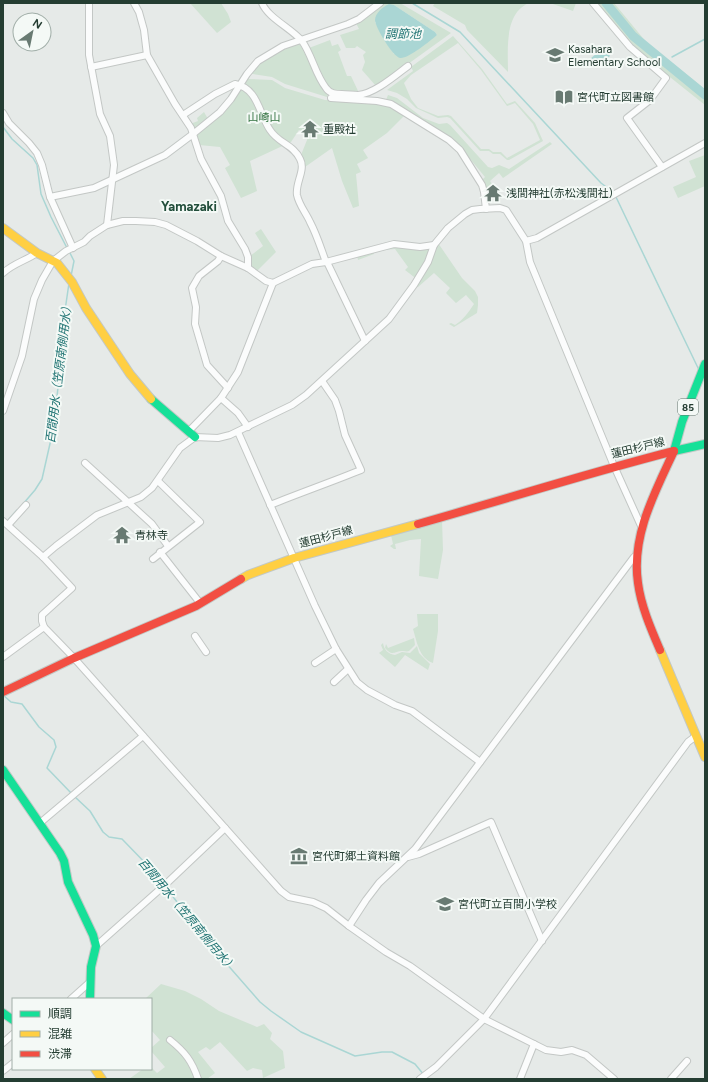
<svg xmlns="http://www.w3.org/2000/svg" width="708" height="1082" font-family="Figtree,'Noto Sans JP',sans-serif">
<rect width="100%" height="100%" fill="#e6eae8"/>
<!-- green -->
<g fill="#d0e2d3" fill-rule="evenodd">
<path d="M190 3H221L228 14 231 22 217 33Z"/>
<path d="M384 3H400L451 33 383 82 376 86 362 70 365 62 363 55 366 52 357 46 355 48H346L340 35 359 29 356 23ZM394 5 435 32 437 35 394 54 386 42 375 22Z"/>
<path d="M435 3 439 4 442 3H529C504 13 508 50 508 72L467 30 465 25 433 6Z"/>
<path d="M550 3H576L573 11Z"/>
<path d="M595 3H603L623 29 641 48 705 98V105L631 46Z"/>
<path d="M609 3H614L647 43 705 89V92L643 43Z"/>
<path d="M453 36 482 69 507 104 515 101 535 123 543 141 509 160H507L500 154H493L489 151H480L450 118 447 117 438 118 416 108 407 99 397 93 387 90 413 71 411 67ZM458 43 481 70 507 106 515 103 533 124 540 140 507 158 501 152H493L489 149H481L451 116 448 115 438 116 418 108 411 99 404 83 411 75Z"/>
<path d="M330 40 332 46 338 44 341 50 338 52 347 76H351L359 93 334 91 326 84 309 48Z"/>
<path d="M299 44 304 50 328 93 327 97 285 84 272 77 253 74 251 73C263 58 281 49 299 44Z"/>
<path d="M245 79H248L272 80 285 88 325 100 376 103 386 105 405 115 387 133 363 150 368 158 357 164 361 172 356 174 359 206 353 208 342 181 332 148 305 167 303 166V159L301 155 309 135 299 130 291 142 250 161 257 191 241 198 225 168 230 165 220 147 199 145 196 135Z"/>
<path d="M388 95 397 98 423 118 439 124 447 123 450 125 488 167 492 168 499 165 509 169 550 142 552 144 503 178 499 173 490 181 501 199 486 200 481 181 485 177 462 149 386 100Z"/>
<path d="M204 112 208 119 195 130 194 129 190 124 198 121 197 118Z"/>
<path d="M705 155V186L678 198 673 187 696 177 689 161Z"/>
<path d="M261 229 276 252 257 271 251 267 250 256 263 246 255 233Z"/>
<path d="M438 243 462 278 475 291 478 297V305L477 313 454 327 449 324 451 323 455 325C463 320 468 313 474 304L466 295 456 303 446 293 450 288 434 273 418 287 415 285 418 280 405 270 408 267 395 249 384 250 374 252V254L358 260 357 255 395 246Z"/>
<path d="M442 520 443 550 438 579 419 576 421 539 410 540 395 544 396 549H394L390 546 393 544 391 535Z"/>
<path d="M417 614H438V631L433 663C419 658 417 642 413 629L418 626Z"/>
<path d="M414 638 415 645 409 651C407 652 405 651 403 651 394 651 393 657 385 648L386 644 388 648Z"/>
<path d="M383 643C384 650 388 654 395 655L402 652 410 653 417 646 419 653 430 664 428 670 405 655 395 667 379 653 383 650 381 645Z"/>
<path d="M161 984 185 991 201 999 219 1011 257 1027 264 1024 272 1033 270 1039 283 1051 285 1068 263 1078 262 1070 253 1068 247 1071 220 1042 210 1050 206 1047 198 1052 215 1073 207 1079H129L143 1069H151V1067L157 1073 165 1067 151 1051V1048L160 1040 151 1030V999H145Z"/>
</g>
<!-- water -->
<g fill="#aad6d4">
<path d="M389 4 394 5 435 32 437 35C430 41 408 59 400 58 393 57 375 27 375 20 375 13 383 7 389 4Z"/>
<path d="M604 47 610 56 596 67 590 59Z"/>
</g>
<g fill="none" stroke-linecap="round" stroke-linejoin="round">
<!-- stream -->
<g stroke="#aad6d4" stroke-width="1.5">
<path d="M412 3 460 32 601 183 613 192"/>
<path d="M672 57 705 39"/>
<path d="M3 127 12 139 33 158 37 165 41 194 51 217 67 248"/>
<path d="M615 195 699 370"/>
<path d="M69 251 74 261 71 276"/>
<path d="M23 504 35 490 42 479 54 426 58 387 60 345 69 283"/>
<path d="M9 519 17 510"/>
<path d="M3 695 11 702 22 704 39 727 54 740 56 747 47 768 72 794"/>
<path d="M75 797 90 811 103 832 109 837 122 839 153 871 163 883"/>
<path d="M165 886 204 938 260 1002 271 1011 301 1032 355 1056 382 1052H392L415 1064 424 1075"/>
</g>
<!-- river -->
<path stroke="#aad6d4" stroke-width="9" d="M606 3 633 36 705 95"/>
<!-- street casing -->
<g stroke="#c3c7c5" stroke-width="8">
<g id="street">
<path d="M89 3V55L100 114 110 136 114 165 107 225"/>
<path d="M134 3 139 12 144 30 147 55 175 104 191 128 201 159 221 196 228 221 245 249 248 257V268"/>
<path d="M262 3C268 18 291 28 302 41 312 55 315 74 326 88 330 94 336 94 342 94 347 94 353 95 358 95 374 94 396 75 408 66"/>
<path d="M593 3 630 47 666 78 650 100 627 118 662 167"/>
<path d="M91 67 147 55"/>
<path d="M331 98 377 101 391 104 449 140 460 150 482 185 484 192 486 209"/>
<path d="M3 113 9 123 29 143 37 153 42 165 50 197 73 248"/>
<path d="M183 115 215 94 235 84C258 88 259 114 270 130 278 143 294 145 300 159 306 170 295 183 297 195 299 205 306 213 310 222 317 235 321 249 326 262"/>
<path d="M50 197 94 188 165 155 193 134 220 112 231 99 247 74 258 61 283 46 348 24 359 19 380 3"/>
<path d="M526 241 537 238 705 143"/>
<path d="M221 256 218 261 199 276 192 288 196 307 195 324 207 365 228 388"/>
<path d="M327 262 365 341"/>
<path d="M3 273C14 263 25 261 37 253"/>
<path d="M221 398 238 413 248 427"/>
<path d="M3 411 22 356 34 299 42 280 53 261 66 251 84 242 90 236 107 225 123 221H136L155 222 166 225 197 241 221 256 248 268 266 281 273 283 312 264 326 262 394 244 420 247 434 245"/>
<path d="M189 431 221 398 238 372 273 283"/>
<path d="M238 432 315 606 336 649 357 682 367 690 395 705 412 711 480 762"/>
<path d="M85 463 152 524 168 546"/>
<path d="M270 505C300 493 331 482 361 470L345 435 339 411 335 400 322 381"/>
<path d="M3 521 43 557 72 588 42 615V621L44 627 74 658 281 891 289 897 313 902 326 908 349 926 386 952 410 966 484 1019 546 1050 561 1052 572 1050 586 1055 614 1079"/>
<path d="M8 525 26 505"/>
<path d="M160 552 200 603"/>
<path d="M43 557 56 546 97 515 141 497 152 488 180 448 195 437 218 438 230 435 292 405 306 395 389 319 414 285 428 262 434 245 448 228 465 214 472 210 480 209 500 208 506 210 526 241 530 262 614 466 642 528"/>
<path d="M153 559 200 522 158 481"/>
<path d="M195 636 206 652"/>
<path d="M3 657 44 627"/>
<path d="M315 663 336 649"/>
<path d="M334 682 348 669"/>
<path d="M40 823 143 736"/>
<path d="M408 857 419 854 491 822 542 941"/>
<path d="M349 926 366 900 379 883 415 849 634 557 637 555"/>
<path d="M96 946 167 883 225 828"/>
<path d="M71 999 90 982"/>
<path d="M170 1040C185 1052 192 1061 198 1079"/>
<path d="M3 1043 13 1034"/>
<path d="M3 1071 13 1063"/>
<path d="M420 1079 436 1067 484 1019 688 742 696 736"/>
<path d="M520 1079 534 1044"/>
<path d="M671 1079 687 1061"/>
</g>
</g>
<!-- fast casing -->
<g stroke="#c2c8c5" stroke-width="10">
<g id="fast">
<path d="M151 399 195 437"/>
<path d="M674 451 682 422 705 364"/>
<path d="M674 451 705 444"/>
<path d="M3 770 60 853 64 861 68 882 93 935 96 946 91 967 90 999"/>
<path d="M3 1013 13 1020"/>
</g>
</g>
<!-- slow casing -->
<g stroke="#c2c8c5" stroke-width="10">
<g id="slow">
<path d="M3 228 37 253 57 263 72 282 86 308 130 374 151 399"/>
<path d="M241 579 248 575 294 558 418 524"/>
<path d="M660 650 705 757"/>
<path d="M95 1069 102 1079"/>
</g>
</g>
<!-- jam casing -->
<g stroke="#c2c8c5" stroke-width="10">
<g id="jam">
<path d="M418 524C503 500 588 473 674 451"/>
<path d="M660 650C651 629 641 606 638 583 631 536 655 492 674 451"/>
<path d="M3 692 74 658 196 606 241 579"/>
</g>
</g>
<!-- street -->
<use href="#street" stroke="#fbfcfc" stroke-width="6"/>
<!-- fast -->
<use href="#fast" stroke="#16e098" stroke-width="8"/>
<!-- slow -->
<use href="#slow" stroke="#ffcf43" stroke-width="8"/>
<!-- jam -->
<use href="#jam" stroke="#f24e42" stroke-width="8"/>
</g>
<!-- icons -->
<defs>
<g id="school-bare" transform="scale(1.38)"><path d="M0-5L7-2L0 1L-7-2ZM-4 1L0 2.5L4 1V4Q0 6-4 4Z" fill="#687a72" stroke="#f4f9f6" stroke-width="2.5" paint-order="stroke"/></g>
<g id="library-bare" transform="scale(1.38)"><path d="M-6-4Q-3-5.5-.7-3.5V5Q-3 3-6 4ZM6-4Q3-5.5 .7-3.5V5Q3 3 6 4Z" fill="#687a72" stroke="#f4f9f6" stroke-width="2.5" paint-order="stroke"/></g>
<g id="temple-bare" transform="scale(1.38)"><path d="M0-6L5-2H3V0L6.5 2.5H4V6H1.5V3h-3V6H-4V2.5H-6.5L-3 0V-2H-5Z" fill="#687a72" stroke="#f4f9f6" stroke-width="2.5" paint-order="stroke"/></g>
<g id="museum-bare" transform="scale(1.38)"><path d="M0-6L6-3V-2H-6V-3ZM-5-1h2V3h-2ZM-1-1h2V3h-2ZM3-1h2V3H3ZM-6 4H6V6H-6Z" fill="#687a72" stroke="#f4f9f6" stroke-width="2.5" paint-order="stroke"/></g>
</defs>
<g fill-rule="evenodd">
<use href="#school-bare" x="555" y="55"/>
<use href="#library-bare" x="564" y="97"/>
<use href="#temple-bare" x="310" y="129"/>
<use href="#temple-bare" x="493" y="193"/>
<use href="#temple-bare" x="122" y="535"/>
<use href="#museum-bare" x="299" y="856"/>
<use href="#school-bare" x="445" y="904"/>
</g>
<g text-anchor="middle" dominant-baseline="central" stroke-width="4" stroke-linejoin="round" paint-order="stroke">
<!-- shield labels -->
<rect fill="#f4f9f6" stroke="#62756d" stroke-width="1" x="678" y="399" width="20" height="16" rx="3"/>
<g font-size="10" font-weight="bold" fill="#243d32">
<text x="688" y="407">85</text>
</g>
<!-- poi labels -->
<g font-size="11" fill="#243d32" stroke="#f4f9f6" text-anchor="start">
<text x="568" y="49">Kasahara<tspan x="568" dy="13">Elementary School</tspan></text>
<text x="577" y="97">宮代町立図書館</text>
<text x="323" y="129">重殿社</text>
<text x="506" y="193">浅間神社(赤松浅間社)</text>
<text x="135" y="535">青林寺</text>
<text x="312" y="856">宮代町郷土資料館</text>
<text x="458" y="904">宮代町立百間小学校</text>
</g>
<!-- park labels -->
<g font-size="11" fill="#31713f" stroke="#f4f9f6">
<text x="264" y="117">山崎山</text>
</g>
<!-- street labels -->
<g font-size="11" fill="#243d32" stroke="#f4f9f6">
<text transform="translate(638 448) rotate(-14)">蓮田杉戸線</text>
<text transform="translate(326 537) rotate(-15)">蓮田杉戸線</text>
</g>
<!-- water labels -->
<g font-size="12" font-style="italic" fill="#227574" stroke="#f4f9f6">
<text x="403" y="34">調節池</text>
<text transform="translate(59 372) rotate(-83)">百間用水（笠原南側用水）</text>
<text transform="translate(187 915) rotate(50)">百間用水（笠原南側用水）</text>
</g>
<!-- quarter labels -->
<g font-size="13" font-weight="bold" fill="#224e3b" stroke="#f4f9f6">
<text x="189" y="206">Yamazaki</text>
</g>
</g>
<!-- border -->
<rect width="708" height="1082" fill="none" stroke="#243d32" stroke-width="8"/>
<!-- legend -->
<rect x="12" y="998" width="140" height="72" fill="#f4f9f6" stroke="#a1aea8"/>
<rect x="20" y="1011" width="20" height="6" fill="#16e098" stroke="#a1aea8"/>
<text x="48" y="1018" font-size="12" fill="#243d32">順調</text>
<rect x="20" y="1031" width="20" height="6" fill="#ffcf43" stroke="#a1aea8"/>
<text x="48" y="1038" font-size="12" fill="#243d32">混雑</text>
<rect x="20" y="1051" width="20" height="6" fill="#f24e42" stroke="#a1aea8"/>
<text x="48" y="1058" font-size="12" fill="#243d32">渋滞</text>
<!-- north arrow -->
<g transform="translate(32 32) rotate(33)"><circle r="19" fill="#f4f9f6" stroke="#a1aea8"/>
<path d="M0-3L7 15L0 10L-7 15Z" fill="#687a72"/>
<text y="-6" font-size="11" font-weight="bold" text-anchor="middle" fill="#243d32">N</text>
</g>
</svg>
